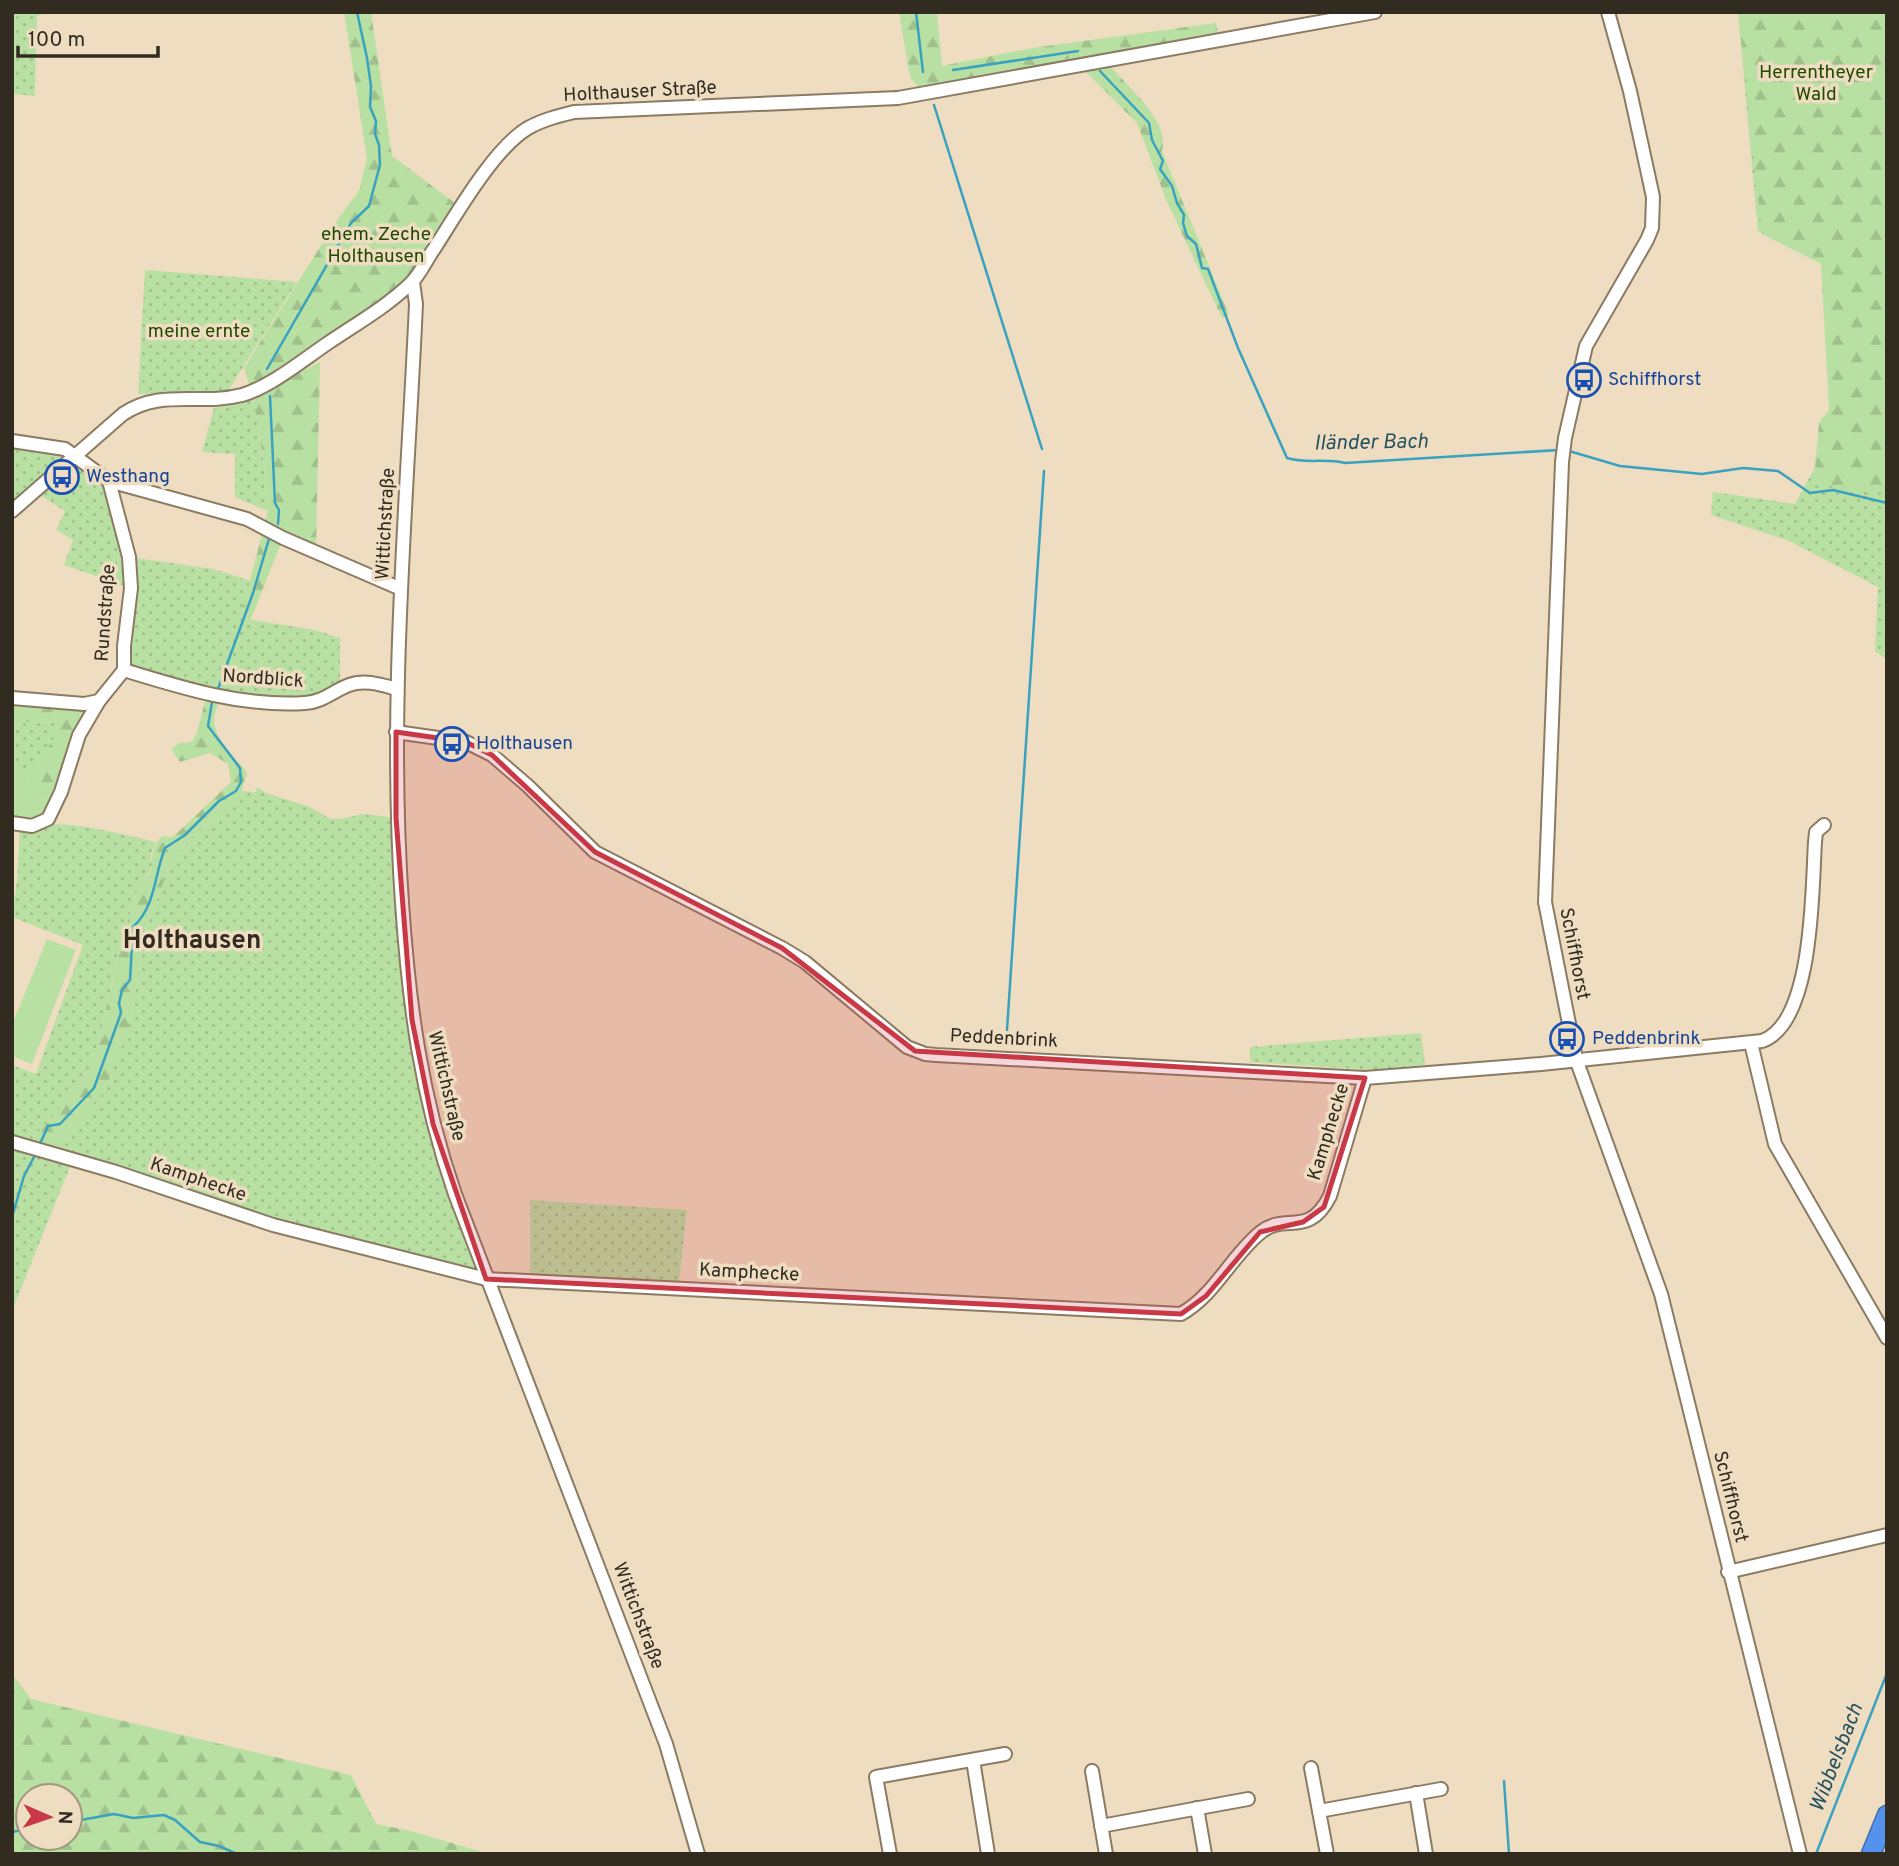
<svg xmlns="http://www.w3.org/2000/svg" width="1899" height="1866" font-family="Overpass,sans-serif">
<defs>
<pattern id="green-dots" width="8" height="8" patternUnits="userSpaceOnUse" patternTransform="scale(1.75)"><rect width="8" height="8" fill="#b9e0a3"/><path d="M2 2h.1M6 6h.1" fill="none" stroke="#a0c08c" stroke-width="1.8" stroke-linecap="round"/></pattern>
<pattern id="forest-firs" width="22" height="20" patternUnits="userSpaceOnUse" patternTransform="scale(1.75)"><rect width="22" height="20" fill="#b9e0a3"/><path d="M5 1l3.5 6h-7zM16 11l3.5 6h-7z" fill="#a0c08c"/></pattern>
</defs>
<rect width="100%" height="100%" fill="#eeddc1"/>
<!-- green -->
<g fill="url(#green-dots)">
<path d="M12 12H49L37 16 35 96 12 94Z"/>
<path d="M1738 12H1887V660L1875 651 1878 587 1789 541 1711 515 1713 492 1795 504 1814 469 1822 418 1833 417 1821 265 1823 241 1758 232Z"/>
<path d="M145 270 297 282 228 391 138 394Z"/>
<path d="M253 398 264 463 268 511 235 497V454L202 452 214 408 244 403Z"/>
<path d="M12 442 65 449 109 481 129 557 213 569 251 581 240 618 315 630 340 638V689L327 698 233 699 124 670 130 588 64 565 73 540 56 530 65 511 34 491 12 511Z"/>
<path d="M19 722 61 723 53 741 24 777 12 765V732Z"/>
<path d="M257 787 266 793 310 807 331 819H339L363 814 396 818 422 1076 486 1279 373 1250 73 1159 12 1311V1065L36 1074 83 945 12 917 17 881 20 825C69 820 109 831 156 842L151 854 152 868 138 889 121 940 100 1037 84 1083 26 1145 49 1151 128 1032 148 924 172 859 201 828 221 817 240 791 256 792Z"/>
<path d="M1421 1033 1425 1065 1373 1070 1250 1062V1047Z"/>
<path d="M530 1200 687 1210 679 1281 530 1274Z"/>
</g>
<!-- forest -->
<g fill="url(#forest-firs)" fill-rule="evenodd">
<path d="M344 12H371L392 156 459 206 410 280 352 323 250 388 244 368 337 220 359 191 367 158Z"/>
<path d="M899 12H937L942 66 1032 48 1216 23 1218 32 1102 54C1118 82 1171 116 1162 151L1229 315 1222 318 1167 202 1137 123 1072 58 924 94 910 77Z"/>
<path d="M1738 12H1887V493L1814 484 1819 423 1829 410 1821 264 1762 234Z"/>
<path d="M320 362 316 549 283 538 251 619H240L268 511 264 463 253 398Z"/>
<path d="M207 694 223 697C199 729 229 748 247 773L240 795 221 817 201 828 172 859 148 924 128 1032 104 1092 62 1140 49 1151 26 1145 84 1083 100 1037 121 941 138 889 152 869C151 854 153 847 162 836L173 837 231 782 228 764 210 753 180 762 171 749 179 743 192 742 197 732Z"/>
<path d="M12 699 92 703 56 804C40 799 30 791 26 774L53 741 60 723 20 722 12 732Z"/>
<path d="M12 1674 31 1699 351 1775 376 1824 411 1831 489 1854H12ZM70 1796V1838H28V1796Z"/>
</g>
<!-- pitch -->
<g fill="#b9e0a3">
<path d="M12 765 24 776 26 774C30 791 40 799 56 804L48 819 12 823Z"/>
<path d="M47 939 76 950 32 1064 12 1056V1025Z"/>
</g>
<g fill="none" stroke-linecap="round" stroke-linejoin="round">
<!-- stream -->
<g stroke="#38a2c0" stroke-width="2.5">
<path d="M916 12 923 72"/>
<path d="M953 70 1078 51"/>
<path d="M1100 71 1149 123 1152 140 1163 161 1160 169 1172 186 1177 203 1184 215 1183 223 1187 236 1196 244 1202 268 1208 269 1238 348 1287 458C1306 464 1326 458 1345 463L1559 450"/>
<path d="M934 105 1042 449"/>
<path d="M267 369 351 223 369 206 380 165 379 145 375 134 376 121 370 107 371 86 367 58 357 12"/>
<path d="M270 396 275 503 279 510 278 524"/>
<path d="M1569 451 1620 466 1702 474 1743 468 1778 471 1810 493 1833 490 1887 503"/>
<path d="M218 689 253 593 269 539"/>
<path d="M1006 1045 1044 471"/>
<path d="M39 1146 48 1126 60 1124 94 1088 121 1013 119 1003 122 990 130 980 133 927C156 906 154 875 165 848L185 835 219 801 236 791 241 782 240 768 208 726 212 702"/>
<path d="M12 1217 24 1176 35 1155"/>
<path d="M1504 1781 1509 1854"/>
<path d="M70 1822 114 1814 133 1818 164 1815 175 1820 200 1842 219 1846 237 1854"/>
<path d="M12 1832 28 1829"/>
<path d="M1816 1854 1887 1673"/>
</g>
<!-- minor casing -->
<g stroke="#8b7b62" stroke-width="16">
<g id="minor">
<path d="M1608 12 1630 91 1653 197 1652 228 1647 240 1586 346 1565 438 1562 462 1545 902 1576 1059 1661 1294 1800 1854"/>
<path d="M413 282 416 304C407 503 388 703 402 903 409 1005 421 1096 455 1194L666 1744 698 1854"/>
<path d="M12 441 65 449 109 481 247 519 283 538 401 589"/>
<path d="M12 511 123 414C162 388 200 406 242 395 270 387 303 360 328 343 356 324 386 307 410 284 420 275 426 260 434 249 456 215 494 148 528 128 542 120 558 116 574 112L898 98 1375 12"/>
<path d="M124 670C182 688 243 707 305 703 323 702 333 691 349 685 365 679 382 685 397 689"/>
<path d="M12 698 84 704 99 701"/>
<path d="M396 732 466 742 492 755 528 786 595 852 782 948 805 962 907 1047 925 1054 936 1055 1365 1078 1541 1064 1762 1041C1814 1023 1812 887 1815 842L1816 832 1824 825"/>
<path d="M12 823 32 826 48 819 61 792 79 735 99 701 124 670V646L131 588 129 557 109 481"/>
<path d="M1751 1043 1775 1144 1887 1338"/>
<path d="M12 1142 116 1172 273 1225 486 1279 1181 1314C1216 1294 1231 1256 1261 1232 1286 1212 1308 1239 1330 1196L1365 1078"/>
<path d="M1728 1572 1887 1535"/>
<path d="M973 1760 988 1854"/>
<path d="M1311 1768 1327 1854"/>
<path d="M1092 1771 1106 1854"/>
<path d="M1416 1793 1426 1854"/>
<path d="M1197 1808 1205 1854"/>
<path d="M1319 1811 1441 1789"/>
<path d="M1101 1826 1248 1799"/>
<path d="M890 1854 876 1777 1005 1754"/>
</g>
</g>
<!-- highway casing -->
<g stroke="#476ea5" stroke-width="21">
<path id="highway" d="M1871 1854 1887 1815"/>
</g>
<!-- minor -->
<use href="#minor" stroke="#fff" stroke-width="12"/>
<!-- highway -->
<use href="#highway" stroke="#5392ed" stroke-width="18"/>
</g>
<!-- marked area -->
<path fill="#c83845" fill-opacity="0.2" stroke="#c83845" stroke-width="5" stroke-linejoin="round" d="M396 732 466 742 492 755 595 852 782 948 915 1051 1365 1078 1324 1207 1303 1222 1260 1232 1206 1296 1181 1314 486 1279 433 1124 412 1020 396 818Z"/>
<!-- icons -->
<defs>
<g id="bus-ring" transform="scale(1.75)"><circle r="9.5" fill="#eeddc1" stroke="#1a4fb4" stroke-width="1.5"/><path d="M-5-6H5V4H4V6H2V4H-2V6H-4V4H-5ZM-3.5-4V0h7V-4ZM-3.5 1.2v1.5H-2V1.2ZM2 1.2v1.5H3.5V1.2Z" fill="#1a4fb4"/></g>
</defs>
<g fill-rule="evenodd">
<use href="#bus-ring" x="1584" y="380"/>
<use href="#bus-ring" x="62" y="477"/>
<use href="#bus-ring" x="452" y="744"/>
<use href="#bus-ring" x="1567" y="1039"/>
</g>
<g text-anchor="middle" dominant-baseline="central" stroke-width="7" stroke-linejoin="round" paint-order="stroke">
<!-- park labels -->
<g font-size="19" fill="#224900" stroke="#eeddc1">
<text x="1816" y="73">Herrentheyer<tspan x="1816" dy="22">Wald</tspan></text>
<text x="376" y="235">ehem. Zeche<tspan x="376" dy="22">Holthausen</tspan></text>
<text x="199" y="332">meine ernte</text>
</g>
<!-- street labels -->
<g font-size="19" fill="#322b20" stroke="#eeddc1">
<text transform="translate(640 92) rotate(-3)">Holthauser Straße</text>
<text transform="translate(386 524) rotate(-87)">Wittichstraße</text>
<text transform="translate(106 613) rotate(-86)">Rundstraße</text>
<text transform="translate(263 679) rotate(4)">Nordblick</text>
<text transform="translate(1574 954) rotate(79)">Schiffhorst</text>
<text transform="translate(1004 1039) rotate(3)">Peddenbrink</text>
<text transform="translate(446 1086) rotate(77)">Wittichstraße</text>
<text transform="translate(1329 1132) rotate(-73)">Kamphecke</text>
<text transform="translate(198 1180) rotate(19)">Kamphecke</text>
<text transform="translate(749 1273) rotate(3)">Kamphecke</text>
<text transform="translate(1730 1497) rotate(76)">Schiffhorst</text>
<text transform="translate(638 1616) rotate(69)">Wittichstraße</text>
</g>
<!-- transit labels -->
<g font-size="19" fill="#164399" stroke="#eeddc1" text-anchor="start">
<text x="1608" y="380">Schiffhorst</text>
<text x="86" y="477">Westhang</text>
<text x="476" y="744">Holthausen</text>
<text x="1592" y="1039">Peddenbrink</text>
</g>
<!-- water labels -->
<g font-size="21" font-style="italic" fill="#26525f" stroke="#eeddc1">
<text transform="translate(1371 443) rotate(-1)">Iländer Bach</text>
<text transform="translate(1837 1758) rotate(-69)">Wibbelsbach</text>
</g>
<!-- district labels -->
<g font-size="26" font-weight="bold" fill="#322b20" stroke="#eeddc1">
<text x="192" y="941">Holthausen</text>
</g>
</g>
<!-- border -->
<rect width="1899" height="1866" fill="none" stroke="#322b20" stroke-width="28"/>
<!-- north arrow -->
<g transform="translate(49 1817) rotate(92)"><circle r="33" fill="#eeddc1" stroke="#a39681" stroke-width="2"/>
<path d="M0-5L12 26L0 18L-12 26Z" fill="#c83845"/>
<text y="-10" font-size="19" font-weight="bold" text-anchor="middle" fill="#322b20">N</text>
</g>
<!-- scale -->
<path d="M18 46v10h140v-10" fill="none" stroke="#322b20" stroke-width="3.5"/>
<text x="28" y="46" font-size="21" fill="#322b20" stroke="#eeddc1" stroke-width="5" paint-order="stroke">100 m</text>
</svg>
